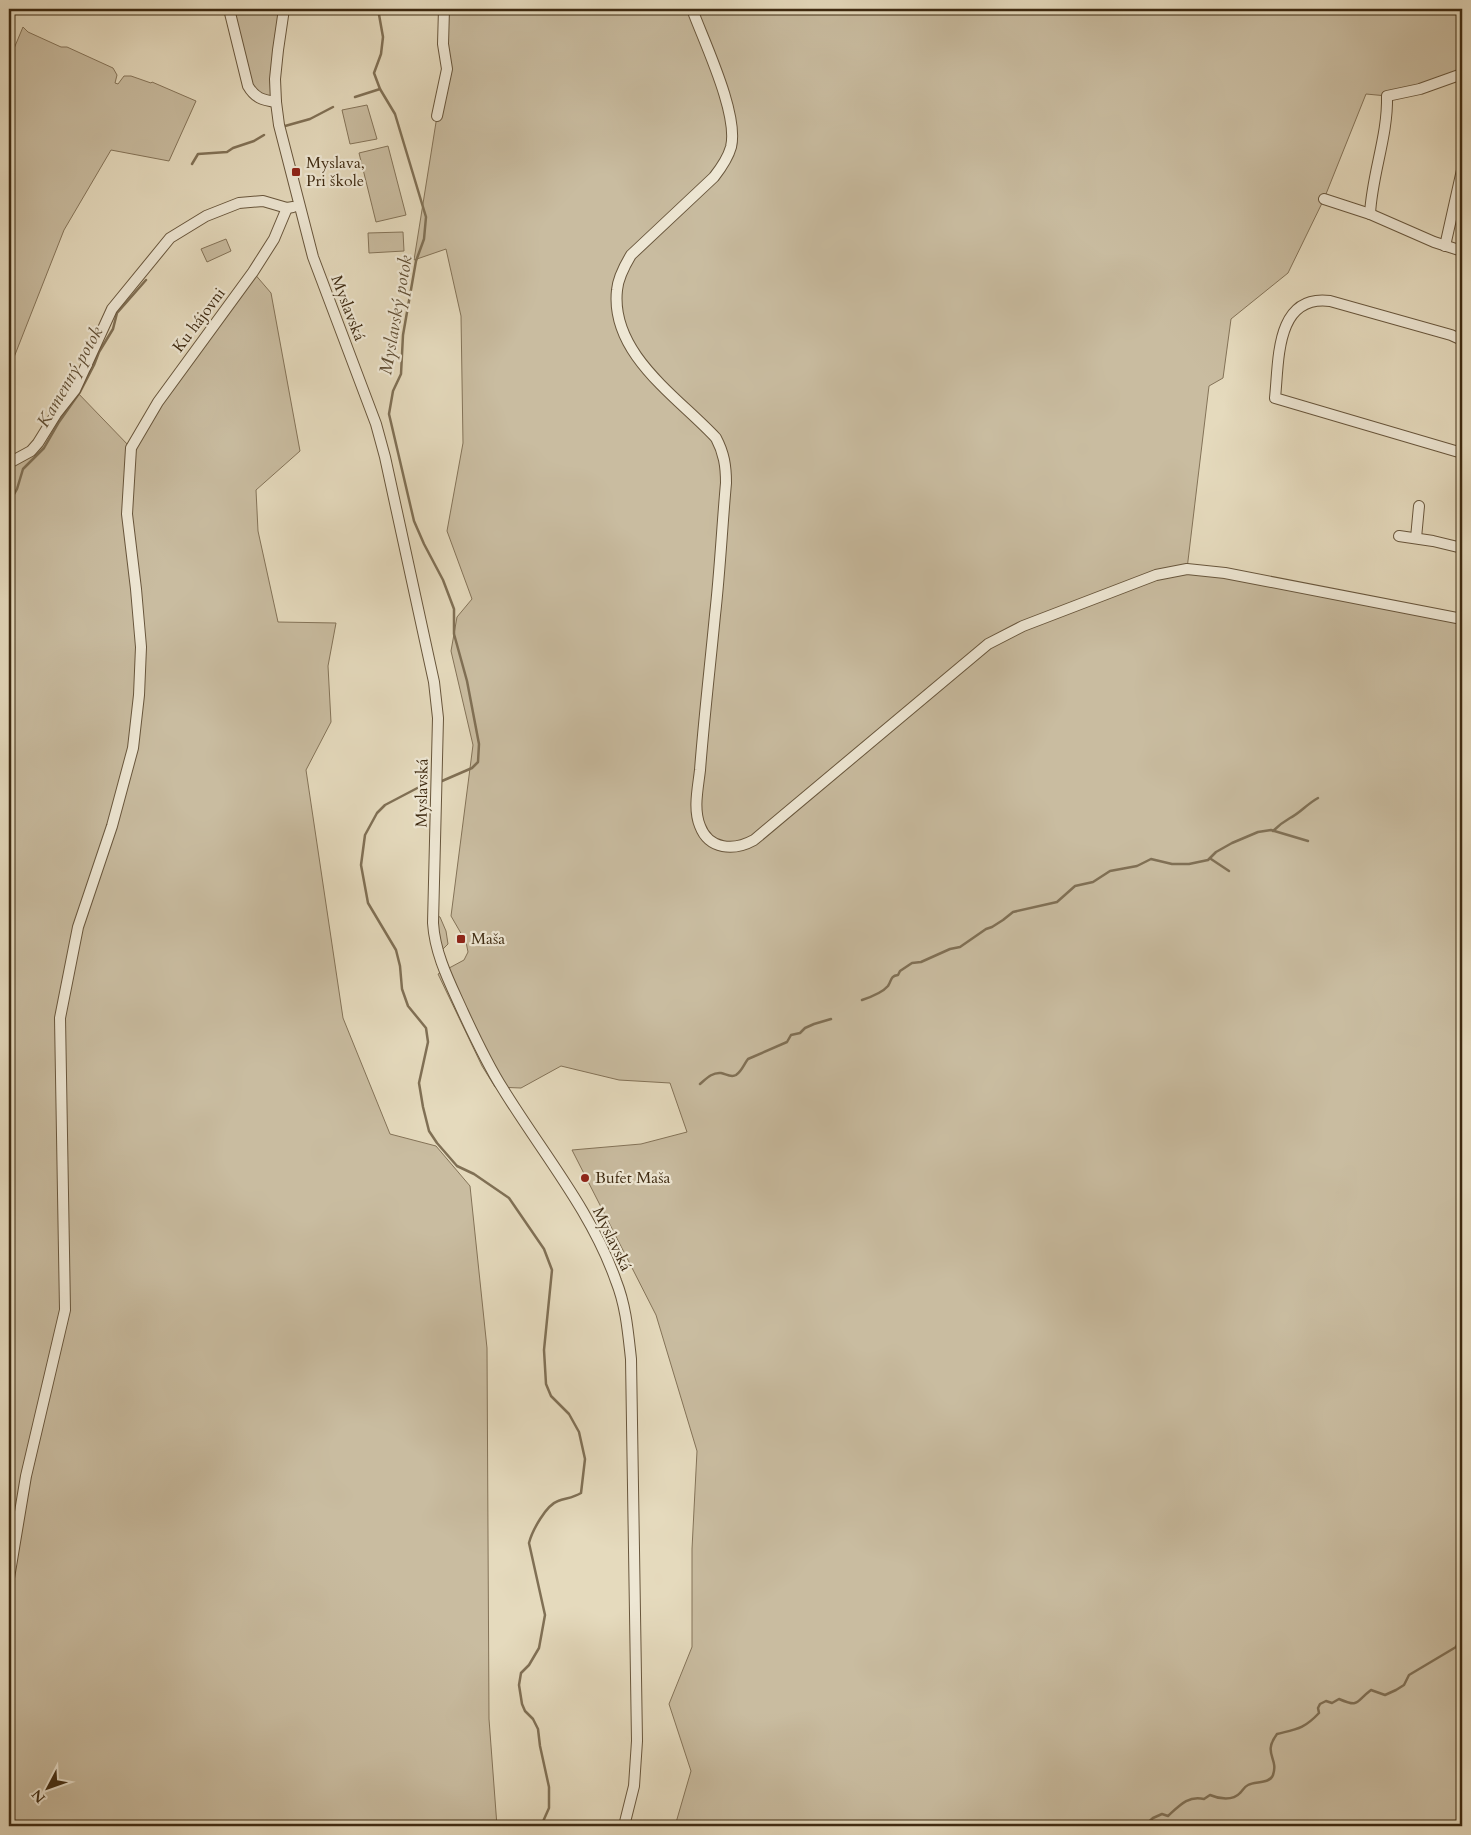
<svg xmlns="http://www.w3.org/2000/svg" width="1471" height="1835" font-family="Cardo,serif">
<rect width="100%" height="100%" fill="#e5dabd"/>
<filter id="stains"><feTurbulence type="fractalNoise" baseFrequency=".004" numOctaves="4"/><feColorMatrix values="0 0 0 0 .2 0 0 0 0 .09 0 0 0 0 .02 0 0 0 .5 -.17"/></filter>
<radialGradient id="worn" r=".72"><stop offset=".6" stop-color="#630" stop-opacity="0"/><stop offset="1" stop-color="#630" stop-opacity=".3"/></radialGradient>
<!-- green -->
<g fill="#c9bca0" stroke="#847358">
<path d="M229 9H284L276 102 253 94Z"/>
<path d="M444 9H1462V74L1387 96 1366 94 1324 199 1288 273 1231 319 1223 378 1209 386 1187 569 1462 620V1826H675L691 1771 669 1704 692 1647V1549L697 1451 656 1315 572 1150 641 1144 687 1132 670 1083 619 1080 561 1066 521 1088 495 1087 482 1066 438 974 464 960 468 952 466 942 451 916 473 745 451 651 457 617 472 599 447 531 463 443 461 316 446 249 414 260 437 116 447 69Z"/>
<path d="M23 27 28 32 61 47H67L113 68 117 75 115 83 118 84 124 76H131L151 83 152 82 196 101 169 161 111 150 64 230 9 370V70L13 60 10 58Z"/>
<path d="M367 105 377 139 350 144 342 110Z"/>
<path d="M388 146 406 215 376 222 359 153Z"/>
<path d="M403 232 404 251 369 253 368 233Z"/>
<path d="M226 239 231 251 207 262 201 249Z"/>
<path d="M253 272 271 293 300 451 256 490 258 531 278 622 336 623 328 666 331 722 306 770 343 1018 390 1134 436 1146 470 1186 487 1348 489 1719 497 1826H9V463L34 447 75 390 130 447Z"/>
<path d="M438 916 440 917 446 931 448 944 443 949H442L437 933Z"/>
</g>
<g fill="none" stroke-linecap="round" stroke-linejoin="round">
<!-- stream -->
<g stroke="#807055" stroke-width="2.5">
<path d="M378 9 383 37 381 54 374 73 380 89 395 114 426 217 424 239 416 261 403 335 401 374 393 391 389 414 414 521 424 544 443 580 454 609V634L467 681 479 744 478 762 472 768 442 781"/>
<path d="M355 97 380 89"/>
<path d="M285 126 310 119 333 107"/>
<path d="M192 164 198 154 227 152 233 148 254 141 264 135"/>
<path d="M9 516V503L17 489 23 469 44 448 59 422 80 392 94 365 99 352 113 329 117 313 146 280"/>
<path d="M425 784 385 805 377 813 365 835 361 865 368 903 396 950 400 966 402 989 408 1006 426 1028 428 1042 419 1083 423 1107 429 1131 437 1143 457 1166 474 1174 509 1198 544 1249 552 1270 544 1350 546 1384 551 1396 569 1414 579 1432 585 1459 581 1493C573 1498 566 1498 558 1501 546 1505 532 1531 529 1543L545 1615 539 1648 529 1665 521 1673 519 1685 522 1704 525 1711 533 1719 538 1729 540 1746 549 1787V1808L541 1826"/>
<path d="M1273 831C1279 825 1283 822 1290 818 1300 813 1307 804 1318 798"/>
<path d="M1211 859 1229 871"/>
<path d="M862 1000C871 997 882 993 888 986 892 980 890 976 898 975L900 971 912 963 921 962 950 949 960 947 986 929 992 927 1003 920 1013 912 1057 902 1075 886 1093 882 1110 871 1137 866 1151 859 1172 864H1189L1208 860 1216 852 1232 843 1258 832 1271 830 1308 841"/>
<path d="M700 1084C706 1079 712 1072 721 1073 726 1074 731 1078 736 1075 742 1071 744 1064 748 1059L787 1042 791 1035 800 1033 805 1028 814 1024 831 1019"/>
<path d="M1144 1826 1153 1818 1162 1814 1168 1816C1179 1806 1188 1795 1204 1799L1210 1795C1219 1799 1233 1801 1240 1793 1243 1790 1244 1787 1248 1785 1255 1781 1270 1784 1273 1775 1279 1758 1262 1754 1277 1734 1297 1729 1304 1729 1319 1713L1318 1708 1320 1704 1326 1701 1332 1703 1339 1699C1360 1708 1355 1702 1371 1690L1385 1695 1396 1690 1404 1685 1409 1675 1456 1647 1462 1634"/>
</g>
<!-- minor casing -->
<g stroke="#68563c" stroke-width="12">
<g id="minor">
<path d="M229 9 248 86C255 98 262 100 276 102"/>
<path d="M284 9 278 50 275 79 276 102 279 125 313 257 376 424 385 457 434 682 438 718 433 923C435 955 450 983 463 1012 475 1038 487 1064 503 1089 541 1151 592 1212 616 1281 626 1306 628 1332 631 1359L637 1741 634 1786 624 1826"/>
<path d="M692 9C704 42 739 114 731 147 728 158 721 168 714 177L631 255C625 265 618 278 617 290 610 354 678 397 716 438 724 453 726 466 726 483 722 527 720 571 715 615 710 667 704 718 700 770 698 788 693 809 700 826 709 850 734 851 754 840L988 644 1023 626 1156 575 1187 569 1225 573 1462 619"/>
<path d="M437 116 447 69 443 44 444 9"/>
<path d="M1324 199 1370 214 1434 242 1462 251"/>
<path d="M1370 214C1372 174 1388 136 1387 96L1420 89 1462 74"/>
<path d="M1445 246 1462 170"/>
<path d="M1462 340 1451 335 1330 301C1275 294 1279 361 1275 398L1462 453"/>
<path d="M9 463 31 451 38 443 56 414 75 390 112 309 170 238 206 216 239 203 263 201 287 208 293 207"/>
<path d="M1399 536 1433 541 1462 548"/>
<path d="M1416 538 1419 506"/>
<path d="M9 1578 26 1476 65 1310 60 1018 78 927 112 826 133 748 139 695 141 647 136 589 127 514 131 448 158 402 253 272 274 239 287 208"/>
</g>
</g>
<!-- minor -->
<use href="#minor" stroke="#eee7d4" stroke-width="10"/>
</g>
<!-- markers -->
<g fill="#8f2418" stroke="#eee7d4" stroke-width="2">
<rect x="291" y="167" width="10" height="10" rx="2.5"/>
<rect x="456" y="934" width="10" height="10" rx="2.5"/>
<circle cx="585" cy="1178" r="5"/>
</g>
<g text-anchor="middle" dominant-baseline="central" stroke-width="4.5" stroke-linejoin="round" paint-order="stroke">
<!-- poi labels -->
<g font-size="16" fill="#3e2a11" stroke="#eee7d4" text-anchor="start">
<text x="306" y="163">Myslava,<tspan x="306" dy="18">Pri škole</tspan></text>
<text x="471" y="939">Maša</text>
<text x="595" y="1178">Bufet Maša</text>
</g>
<!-- street labels -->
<g font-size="16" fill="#3e2a11" stroke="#eee7d4">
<text transform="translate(348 308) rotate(69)">Myslavská</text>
<text transform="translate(199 320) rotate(-53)">Ku hájovni</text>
<text transform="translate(422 793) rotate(-89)">Myslavská</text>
<text transform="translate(612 1239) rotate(64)">Myslavská</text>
</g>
<!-- water labels -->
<g font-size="18" font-style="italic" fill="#5f4d33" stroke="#eee7d4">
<text transform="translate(396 315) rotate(-80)">Myslavský potok</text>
<text transform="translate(70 377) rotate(-60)">Kamenný potok</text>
</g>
</g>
<!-- margin -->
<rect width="1471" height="1835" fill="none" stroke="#e5dabd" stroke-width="30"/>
<rect x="10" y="10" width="1451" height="1815" fill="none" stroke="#3e2a11" stroke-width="2.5"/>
<rect x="15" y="15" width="1441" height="1805" fill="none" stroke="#3e2a11"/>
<!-- north arrow -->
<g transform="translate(48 1788) rotate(229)" stroke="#eee7d4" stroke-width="4" paint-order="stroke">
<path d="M0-4L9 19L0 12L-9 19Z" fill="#3e2a11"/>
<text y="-8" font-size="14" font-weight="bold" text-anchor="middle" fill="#3e2a11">N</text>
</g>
<rect width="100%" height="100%" filter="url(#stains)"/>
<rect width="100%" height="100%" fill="url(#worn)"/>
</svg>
